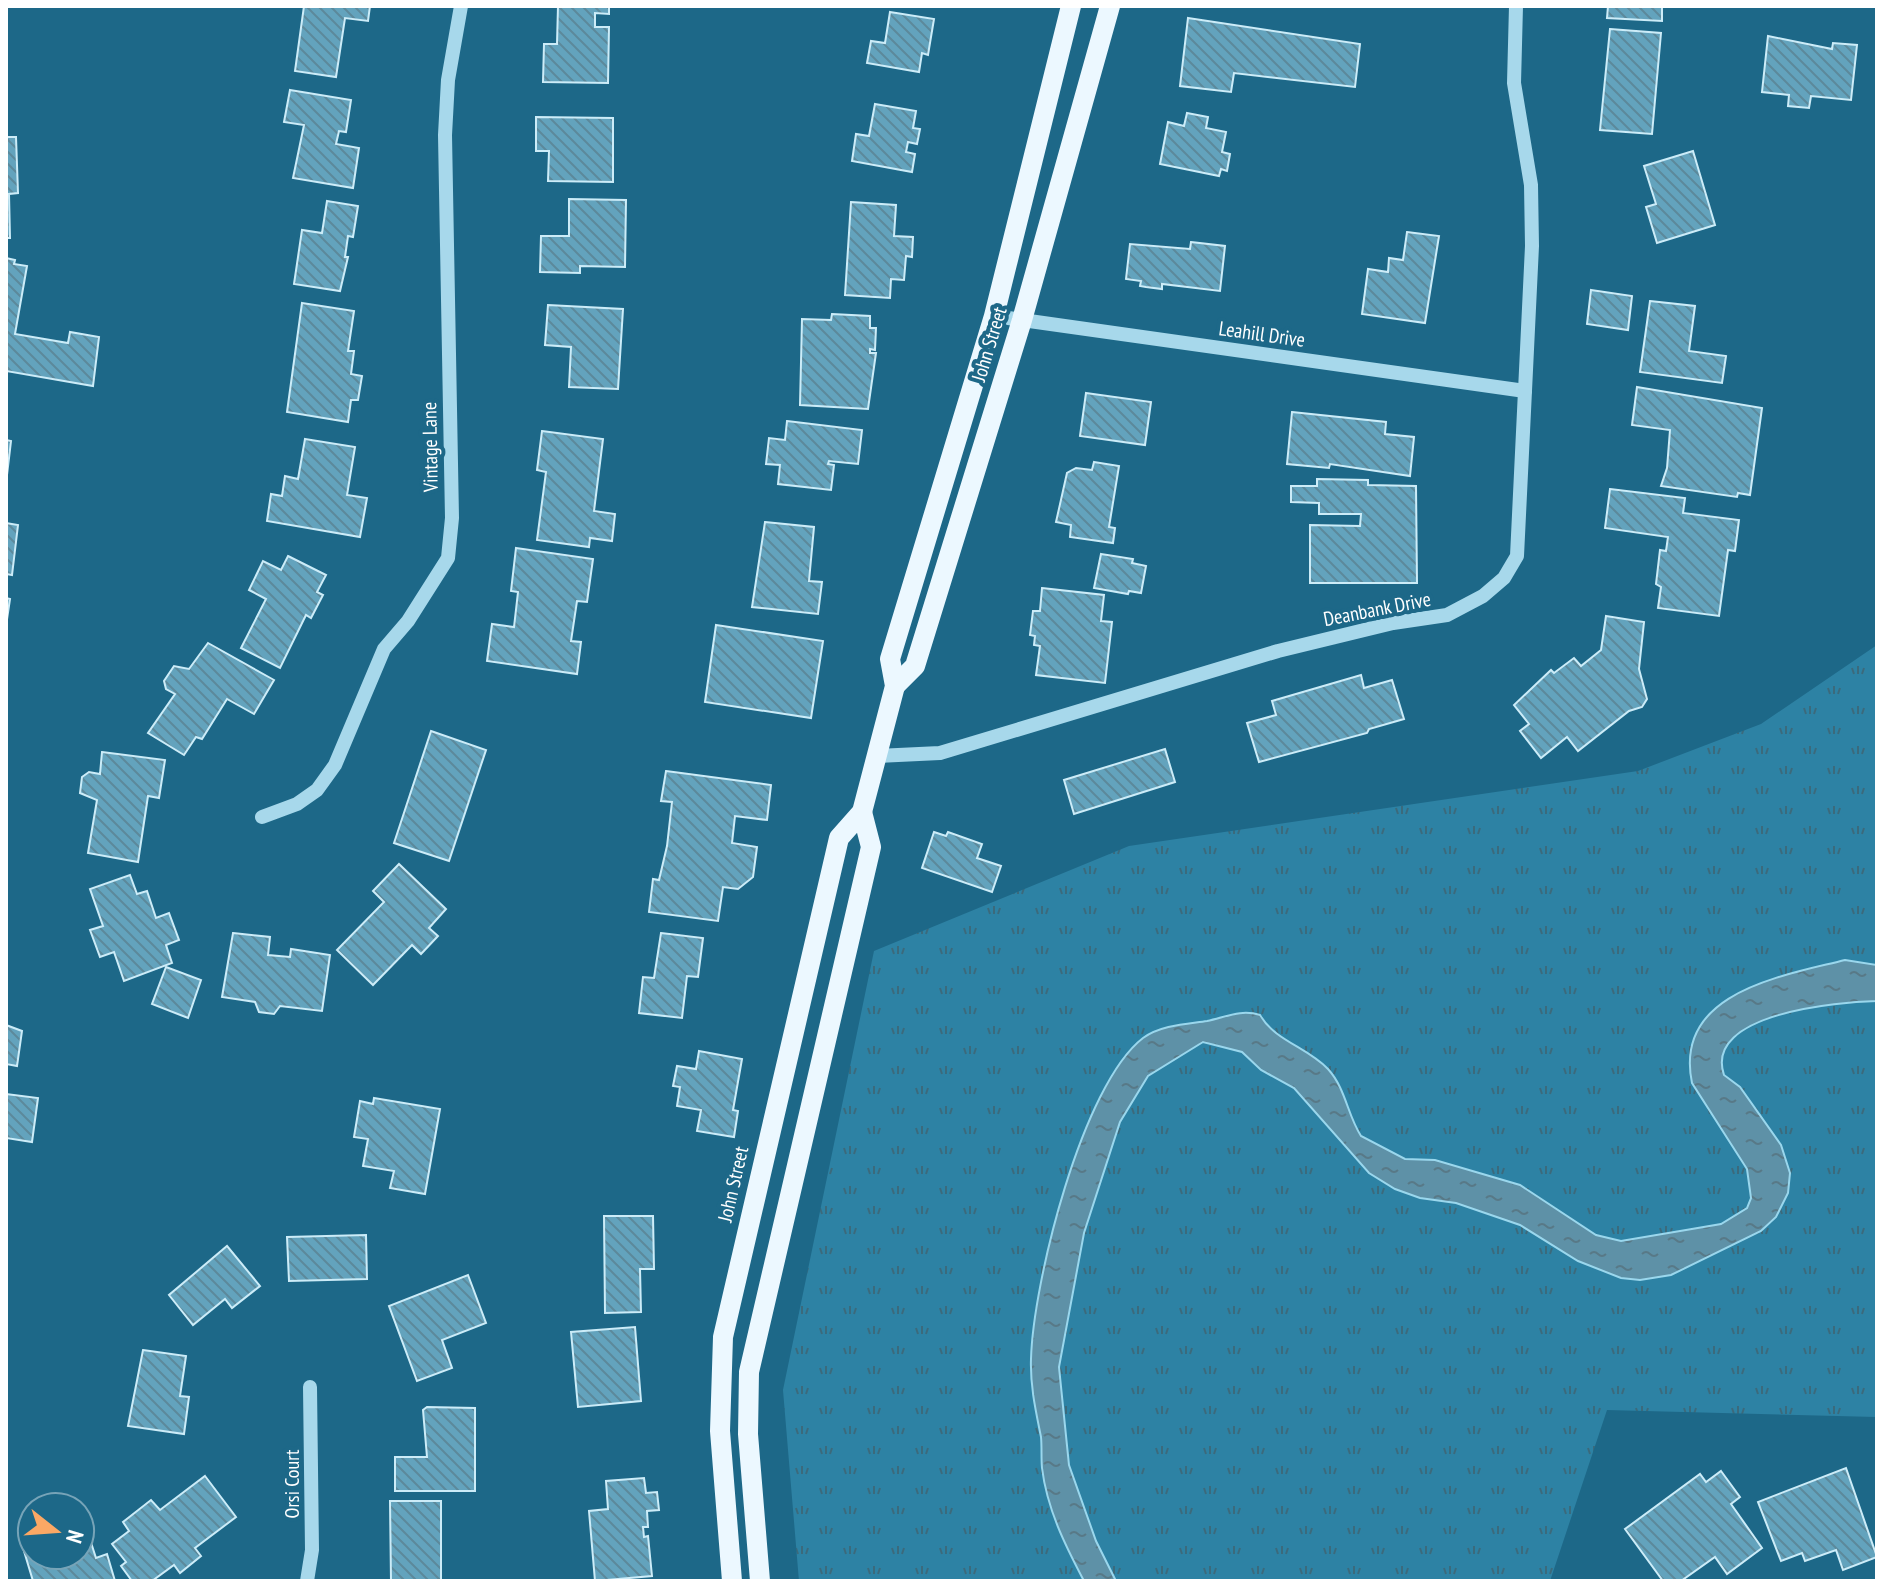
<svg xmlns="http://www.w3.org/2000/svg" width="1883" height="1587" font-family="'PT Sans Narrow',sans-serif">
<defs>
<pattern id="grass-tufts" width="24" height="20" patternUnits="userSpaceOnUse" patternTransform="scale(2)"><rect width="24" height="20" fill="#2d82a4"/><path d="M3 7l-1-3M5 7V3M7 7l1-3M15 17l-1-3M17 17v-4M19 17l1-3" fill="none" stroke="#3b6a7c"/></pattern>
<pattern id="water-ripples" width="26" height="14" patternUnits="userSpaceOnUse" patternTransform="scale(2)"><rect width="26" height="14" fill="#5e91a7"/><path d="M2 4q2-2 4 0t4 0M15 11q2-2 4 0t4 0" fill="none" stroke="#587987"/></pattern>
<pattern id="building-back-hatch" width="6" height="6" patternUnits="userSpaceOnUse" patternTransform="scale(2)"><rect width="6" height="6" fill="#63a3bd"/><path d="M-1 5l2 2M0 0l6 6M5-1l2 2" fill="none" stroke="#5c899b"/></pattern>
</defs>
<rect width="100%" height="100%" fill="#1d6888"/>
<!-- grass -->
<path fill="url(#grass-tufts)" d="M1877 645V1417L1607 1410 1550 1581H799L783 1390 874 951 1129 846 1638 771 1761 724Z"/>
<!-- water -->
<path fill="url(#water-ripples)" stroke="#9ad7ed" stroke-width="2" d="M1845 960 1877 965V1001C1839 1002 1703 1013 1724 1075L1740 1087 1781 1145 1790 1173 1788 1193 1776 1217 1761 1231 1671 1275 1640 1280 1621 1278 1578 1261 1520 1225 1456 1203 1420 1198 1395 1189 1369 1173 1294 1088 1261 1070 1242 1052 1203 1042 1148 1076 1120 1122 1084 1233 1059 1367 1069 1465 1096 1541 1116 1581H1084C1065 1545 1047 1509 1042 1468 1041 1458 1042 1447 1041 1437 1036 1412 1030 1386 1031 1359 1033 1283 1082 1085 1143 1038 1161 1025 1187 1024 1207 1021 1226 1017 1241 1009 1260 1015 1275 1041 1307 1047 1328 1069 1346 1089 1347 1114 1361 1136L1405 1159 1435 1160 1520 1185 1596 1235 1621 1241 1686 1230 1721 1224 1747 1208 1751 1198 1747 1169 1692 1083C1673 992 1782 976 1845 960Z"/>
<!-- building -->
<g fill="url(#building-back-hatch)" stroke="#ccecf8" stroke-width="2">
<path d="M304 6H370L368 21 345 18 336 77 295 71Z"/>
<path d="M558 6H609V14L595 13V27H609L608 83 543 82 544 44H557Z"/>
<path d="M1608 6H1662V21L1607 18Z"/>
<path d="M890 12 934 19 928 55 922 53 919 72 867 63 871 41 885 43Z"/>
<path d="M1188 18 1360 44 1355 87 1234 73 1231 92 1180 86Z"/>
<path d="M1610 29 1661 33 1652 134 1600 130Z"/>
<path d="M1768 36 1832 49 1833 43 1857 45 1851 100 1811 96 1809 108 1788 106 1789 95 1762 92Z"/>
<path d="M290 90 351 100 346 132 339 131 336 144 359 148 353 188 293 178 304 125 284 122Z"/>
<path d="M875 104 916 111 913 128 920 129 917 144 908 142 906 152 915 154 912 172 852 161 856 134 869 136Z"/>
<path d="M1187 113 1208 117 1206 128 1226 132 1222 152 1230 154 1227 171 1221 169 1219 176 1160 164 1168 122 1184 126Z"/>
<path d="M536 117 613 118V182L548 181 549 151H536Z"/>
<path d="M6 126 7 137H16L18 193 9 194 10 238H6Z"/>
<path d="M1693 151 1715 225 1657 243 1646 207 1656 204 1644 166Z"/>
<path d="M569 199 626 200 625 267 580 266V273L540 272 541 236H569Z"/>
<path d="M327 201 358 206 353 237 348 236 345 257H348L340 291 294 284 302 230 322 233Z"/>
<path d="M851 202 896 205 894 236 913 237 912 257 906 256 904 280 891 279 890 298 845 295Z"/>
<path d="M1407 232 1439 236 1425 323 1362 314 1368 269 1388 272 1389 258 1403 260Z"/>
<path d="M1191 242 1225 246 1220 291 1162 284V289L1146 287 1140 286 1141 281 1126 279 1130 244 1190 249Z"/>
<path d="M6 258 15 260 14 264 27 266 15 334 68 343 70 332 99 337 93 386 6 371Z"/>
<path d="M1591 290 1632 296 1628 330 1587 324Z"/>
<path d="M1650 301 1695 306 1689 351 1726 356 1722 383 1640 372Z"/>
<path d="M302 303 354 311 348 351H354L351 374 362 376 358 400H351L348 422 287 412Z"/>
<path d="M548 305 623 309 618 389 569 387 571 347 545 345Z"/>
<path d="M832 314 870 316V328H876L875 350 870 349V353H876L868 409 800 405 802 319 831 320Z"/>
<path d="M1637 387 1762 408 1750 495 1738 493 1737 497 1661 486 1667 468 1670 430 1632 425Z"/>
<path d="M1086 393 1151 402 1145 445 1080 436Z"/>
<path d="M1292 412 1386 422 1385 434 1414 437 1410 476 1330 464 1329 468 1287 464Z"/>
<path d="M787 421 862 430 858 464 829 461 828 464 834 465 831 490 778 484 780 465 766 464 769 438 785 440Z"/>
<path d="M542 431 603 439 594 511 615 514 612 541 590 538 589 547 537 540 546 472 537 470Z"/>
<path d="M305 439 355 447 347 495 367 498 360 537 267 521 271 494 282 496 285 476 298 479Z"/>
<path d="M6 440 11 441 7 475H6Z"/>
<path d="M1094 462 1119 466 1109 527 1115 528 1113 543 1070 537 1071 525 1056 522 1067 473 1076 468 1092 470Z"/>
<path d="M1317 479 1368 480V485L1416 486 1417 583H1310V525L1360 526 1361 514H1319V503L1291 502V486H1317Z"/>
<path d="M1610 489 1685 498 1683 513 1739 520 1735 551 1728 550 1719 616 1658 608 1661 587 1656 584 1660 550 1666 551 1668 537 1605 528Z"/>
<path d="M765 522 814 527 809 581 822 582 818 614 752 607Z"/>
<path d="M6 523 18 525 12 575 6 574Z"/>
<path d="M516 548 593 559 587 602 577 601 571 641 581 642 577 674 487 661 492 624 514 627 518 592 511 591Z"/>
<path d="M1101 554 1133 559 1132 563 1146 566 1141 593 1129 591 1128 594 1094 588Z"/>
<path d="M288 556 326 575 317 592 323 595 311 618 306 615 280 668 241 648 266 599 249 590 263 561 281 570Z"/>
<path d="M1042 588 1104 595 1101 621 1112 622 1105 683 1036 675 1040 646 1034 645 1035 636 1030 635 1033 611H1040Z"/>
<path d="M6 598 10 599 6 626Z"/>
<path d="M1606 616 1644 622 1639 669 1647 699 1642 707 1629 711 1578 751 1567 737 1541 758 1520 731 1529 724 1514 705 1551 670 1554 673 1574 658 1581 666 1601 650Z"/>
<path d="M716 625 823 641 811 718 705 702Z"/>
<path d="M208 643 274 680 254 714 227 699 202 739 196 737 184 755 148 733 175 694 166 689 164 681 174 666 189 669Z"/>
<path d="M1361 675 1364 688 1392 680 1404 719 1369 729 1367 733 1259 762 1247 723 1276 715 1272 701Z"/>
<path d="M431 731 486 750 449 861 394 843Z"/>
<path d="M1165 749 1175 782 1074 814 1064 780Z"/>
<path d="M102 752 165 760 159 798 148 796 138 862 88 853 97 800 80 793 82 777 89 772 100 774Z"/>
<path d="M666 771 771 785 767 820 735 816 732 843 757 847 753 877 738 889 723 887 718 921 649 912 653 879 659 880 667 846 672 802 661 801Z"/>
<path d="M934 832 946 836 948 832 982 844 977 858 1001 866 992 892 922 868Z"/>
<path d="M399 864 446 909 429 928 438 936 421 954 412 945 373 985 337 950 384 902 373 891Z"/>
<path d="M130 875 137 894 147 891 156 918 169 913 179 940 166 945 172 963 124 981 114 952 100 957 90 930 103 926 90 889Z"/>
<path d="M233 933 270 937 268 955 290 957 291 949 330 955 322 1011 280 1006 274 1014 259 1012 255 1002 222 997Z"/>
<path d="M661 933 703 938 698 977 687 976 682 1018 639 1013 643 977 654 978Z"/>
<path d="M166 967 201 980 188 1018 152 1004Z"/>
<path d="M6 1025 22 1031 17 1066 6 1064Z"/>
<path d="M699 1051 742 1059 733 1110 738 1111 734 1137 697 1131 701 1110 677 1106 680 1087 673 1086 677 1066 696 1069Z"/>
<path d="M6 1094 38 1098 32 1142 6 1138Z"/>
<path d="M374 1098 440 1109 425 1194 390 1188 394 1171 363 1166 368 1139 354 1137 360 1101 373 1104Z"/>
<path d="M604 1216H653L654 1269H640L641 1312 605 1313Z"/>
<path d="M366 1235 367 1279 289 1281 287 1237Z"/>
<path d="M227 1246 260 1286 232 1308 225 1299 193 1325 169 1295Z"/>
<path d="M468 1275 486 1323 442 1340 452 1368 417 1381 389 1306Z"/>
<path d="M635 1327 641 1401 578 1407 571 1332Z"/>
<path d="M143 1350 186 1356 180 1396 189 1397 184 1434 128 1426Z"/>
<path d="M427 1407 475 1408V1491H395V1457H427L423 1410Z"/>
<path d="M1846 1468 1877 1557 1843 1570 1836 1550 1805 1561 1802 1553 1781 1561 1758 1502Z"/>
<path d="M1721 1471 1740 1497 1731 1504 1762 1548 1727 1574 1715 1557 1681 1581H1663L1625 1529 1700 1474 1706 1482Z"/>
<path d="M205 1476 236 1517 195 1548 201 1556 180 1573 174 1565 152 1581H132L121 1566 126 1562 112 1544 129 1531 123 1522 151 1500 160 1510Z"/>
<path d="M644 1478 646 1493 657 1492 659 1510 647 1511 648 1527H643L644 1537 648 1536 652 1576 595 1581 589 1511 608 1509 606 1481Z"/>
<path d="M390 1501H441V1581H391Z"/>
<path d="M84 1521 96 1558 107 1554 115 1581H33L21 1541 32 1537V1555H80V1522Z"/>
</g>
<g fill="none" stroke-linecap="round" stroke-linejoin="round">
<!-- minor -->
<g stroke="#a7d8eb" stroke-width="14">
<path d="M994 316 1525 391"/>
<path d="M877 756 940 753 1278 651 1393 623 1447 615 1483 596 1504 578 1517 556 1532 246 1531 185 1514 83 1516 6"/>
<path d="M262 817 297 804 317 790 335 765 384 649 408 621 448 558 452 518 445 135 448 80 461 6"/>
<path d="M307 1581 312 1550 310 1387"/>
</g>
<!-- major -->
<g stroke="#ecf8ff" stroke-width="20">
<path d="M895 686 915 666 1022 320 1110 6"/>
<path d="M732 1581 720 1431 723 1337 839 838 862 812 895 686 890 659 994 316 1071 6"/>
<path d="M760 1581 748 1434 749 1372 871 847 862 812"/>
</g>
</g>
<g text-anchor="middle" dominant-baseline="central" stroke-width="8" stroke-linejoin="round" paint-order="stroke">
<!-- street labels -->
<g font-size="20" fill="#fff" stroke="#1d6888">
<text transform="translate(1262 334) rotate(8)">Leahill Drive</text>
<text transform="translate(989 344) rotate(-73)">John Street</text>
<text transform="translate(430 447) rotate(-91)">Vintage Lane</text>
<text transform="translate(1377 609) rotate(-11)">Deanbank Drive</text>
<text transform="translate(733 1184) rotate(-77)">John Street</text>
<text transform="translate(292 1484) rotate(-90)">Orsi Court</text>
</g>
</g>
<!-- border -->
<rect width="1883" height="1587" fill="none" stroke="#ffffff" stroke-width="16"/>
<!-- north arrow -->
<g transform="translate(56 1531) rotate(107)"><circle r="38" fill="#1d6888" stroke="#77a4b8" stroke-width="2"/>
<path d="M0-6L14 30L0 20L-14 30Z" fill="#fba865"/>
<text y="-12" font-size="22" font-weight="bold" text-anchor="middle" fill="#ffffff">N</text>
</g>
</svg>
